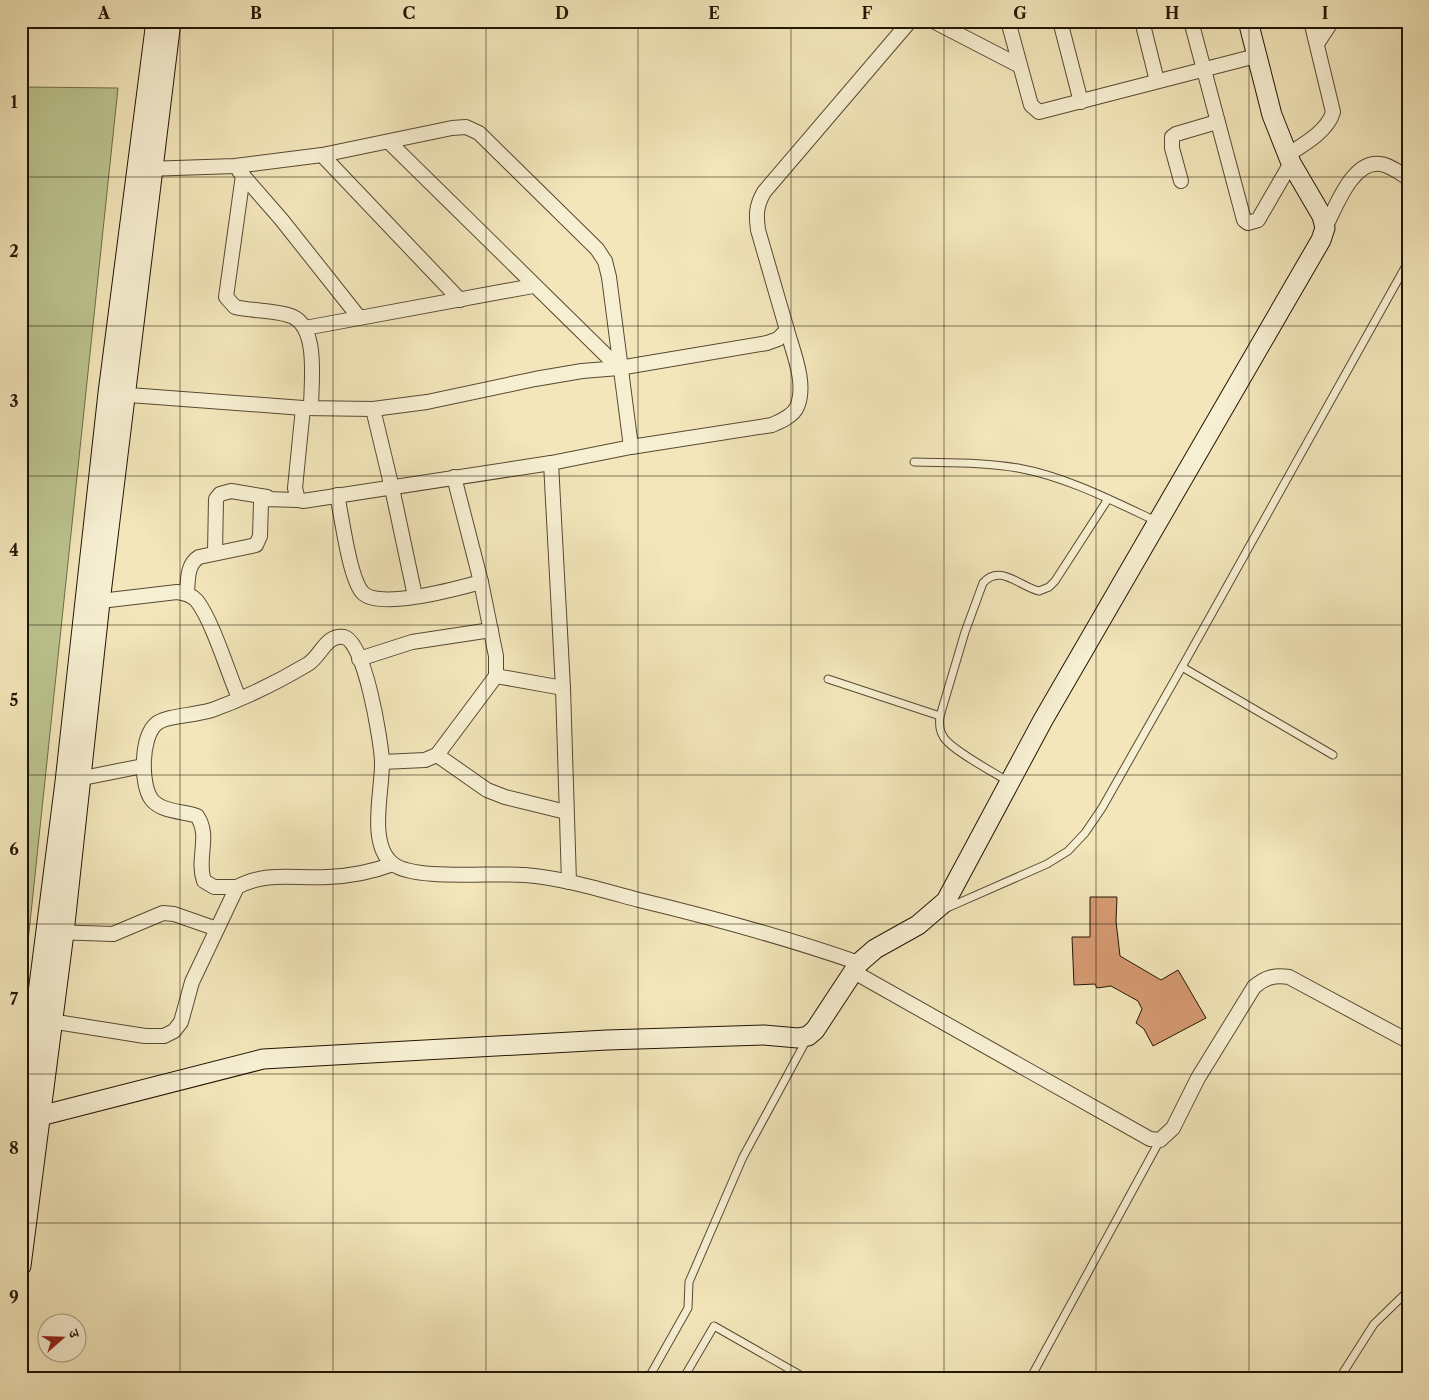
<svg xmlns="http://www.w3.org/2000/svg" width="1429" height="1400" font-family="'Libre Caslon Text','Noto Serif Devanagari',serif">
<rect width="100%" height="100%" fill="#f2e6ba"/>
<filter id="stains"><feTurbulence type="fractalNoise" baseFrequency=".004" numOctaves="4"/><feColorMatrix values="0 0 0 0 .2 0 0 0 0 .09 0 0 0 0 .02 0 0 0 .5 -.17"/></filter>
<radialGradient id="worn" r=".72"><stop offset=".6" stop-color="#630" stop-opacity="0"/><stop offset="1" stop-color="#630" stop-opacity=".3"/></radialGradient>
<!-- green -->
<path fill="#bcc48f" stroke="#706c4a" d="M26 87 118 88 21 1008V123Z"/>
<!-- building -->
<path fill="#d59971" stroke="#241505" d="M1090 897H1117L1116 921 1120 956 1161 980 1178 970 1206 1018 1153 1046 1144 1029 1136 1023 1142 1009 1138 1001 1111 986 1097 988 1095 984 1074 985 1072 937H1090Z"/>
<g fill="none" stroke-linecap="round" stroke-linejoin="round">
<!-- lane casing -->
<g stroke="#584932" stroke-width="9">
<g id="lane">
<path d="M914 462C949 463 984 462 1018 468 1067 477 1113 501 1158 522"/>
<path d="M1182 667 1333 755"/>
<path d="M828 679 940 716"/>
<path d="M1009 782C995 773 949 749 943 736 939 730 939 724 940 716L965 632 983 583C1000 563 1020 587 1039 591L1049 587 1055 581 1108 499"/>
<path d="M947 908 1047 864 1068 851 1085 833 1102 808 1182 667 1408 262"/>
<path d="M648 1379 688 1308 689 1282 743 1157 807 1039"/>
<path d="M683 1379 714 1326 807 1379"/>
<path d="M1030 1379 1160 1140"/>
<path d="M1339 1379 1374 1324 1408 1291"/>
</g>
</g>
<!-- street casing -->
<g stroke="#584932" stroke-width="16">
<g id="street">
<path d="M933 21 1020 66"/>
<path d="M1008 21 1031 105 1039 112 1256 56"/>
<path d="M1060 21 1081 102"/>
<path d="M1142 21 1157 81"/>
<path d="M1191 21 1244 220 1248 223 1258 220 1291 163"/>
<path d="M1317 44 1332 21"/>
<path d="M389 142 619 368"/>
<path d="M322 155 460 300"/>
<path d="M1287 155C1303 145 1328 131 1333 112L1311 21"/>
<path d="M146 169 235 166 322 155 452 128 466 127 479 133 597 249 605 261 609 277 631 447"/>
<path d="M239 171 281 219 358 316"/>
<path d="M243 175 226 297 235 307C252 311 271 310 288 315 320 323 311 382 311 408"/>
<path d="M1181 181 1172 148V137L1176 134 1217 122"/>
<path d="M1325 228C1335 209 1352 160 1380 164 1390 165 1400 173 1408 178"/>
<path d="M305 328 533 286"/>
<path d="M116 394 303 408 373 409 427 402 535 379 582 371 619 368 767 343 778 339 787 330 758 230C756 215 756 206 764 192L910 21"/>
<path d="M303 408 295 488 298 500 303 501 551 463 631 447 772 425C781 421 793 416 797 407 807 384 793 352 787 330"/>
<path d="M373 409 392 488 415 596"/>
<path d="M551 463 563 688 569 882"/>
<path d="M337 495C342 517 349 576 362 592 377 611 459 588 481 582"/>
<path d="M215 553 216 499 220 494 231 491 267 497"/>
<path d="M187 593C188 580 187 564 199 557L256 545 260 536 261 503 264 499 298 500"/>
<path d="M92 602 177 592C185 593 192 595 197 601 213 622 228 673 239 698"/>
<path d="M359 659 412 642 491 630"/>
<path d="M496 676 563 688"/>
<path d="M437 755 487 790 505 797 566 812"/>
<path d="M382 762 425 760 437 755 496 676V656L481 582 454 477"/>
<path d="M73 780 143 766"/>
<path d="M237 887H214L204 881C196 859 211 836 197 816 183 811 162 812 152 800 140 785 141 737 156 724 159 721 166 719 170 718 184 715 198 714 212 710 245 698 278 682 308 664 321 656 326 634 344 637 365 641 381 741 382 761 383 789 367 844 393 864 415 881 494 872 525 875 563 878 602 890 639 900 714 918 787 938 859 963"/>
<path d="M54 932 113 934 163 913 174 914 217 929"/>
<path d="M854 972 1150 1139 1160 1140 1173 1128 1198 1078 1254 987C1266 977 1274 975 1289 977L1408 1041"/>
<path d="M44 1020 145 1036H164L174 1031 181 1022 192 982 237 887C266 871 296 879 328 877 351 876 372 872 393 864"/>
</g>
</g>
<!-- secondary casing -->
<g stroke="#241505" stroke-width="21">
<g id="secondary">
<path d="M22 1117 40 1116 263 1059 607 1040 764 1035 798 1038 808 1036 815 1030 859 963 875 949 918 925 946 901 1043 720 1321 240 1325 228 1322 216 1291 163 1272 115 1248 21"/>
<path d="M21 1126 65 782 108 393 156 21"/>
<path d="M21 1266 64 933 100 602 171 21"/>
</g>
</g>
<!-- lane -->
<use href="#lane" stroke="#f7efd2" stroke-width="7"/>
<!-- street -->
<use href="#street" stroke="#f7efd2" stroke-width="14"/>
<!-- secondary -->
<use href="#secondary" stroke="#f7efd2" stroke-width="19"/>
</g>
<!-- grid -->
<path fill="none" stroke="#241505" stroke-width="1" stroke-opacity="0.55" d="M180 21V1379M333 21V1379M486 21V1379M638 21V1379M791 21V1379M944 21V1379M1096 21V1379M1249 21V1379M21 177H1408M21 326H1408M21 476H1408M21 625H1408M21 775H1408M21 924H1408M21 1074H1408M21 1223H1408"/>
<!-- margin -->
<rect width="1429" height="1400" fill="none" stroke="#f2e6ba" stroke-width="55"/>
<!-- north arrow -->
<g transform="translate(62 1338) rotate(70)"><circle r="24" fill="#f7efd2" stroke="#a39880"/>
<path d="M0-4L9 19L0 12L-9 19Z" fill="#8f2418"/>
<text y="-8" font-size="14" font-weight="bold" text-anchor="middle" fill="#241505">उ</text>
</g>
<rect x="28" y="28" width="1374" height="1344" fill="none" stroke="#241505" stroke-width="2"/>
<g font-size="16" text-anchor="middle" font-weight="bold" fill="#241505">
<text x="104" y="19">A</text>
<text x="256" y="19">B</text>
<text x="409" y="19">C</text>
<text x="562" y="19">D</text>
<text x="714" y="19">E</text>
<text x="867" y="19">F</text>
<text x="1020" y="19">G</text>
<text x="1172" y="19">H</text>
<text x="1325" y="19">I</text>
<text x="14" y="108">1</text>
<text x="14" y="257">2</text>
<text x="14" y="407">3</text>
<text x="14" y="556">4</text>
<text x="14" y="706">5</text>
<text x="14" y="855">6</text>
<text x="14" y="1005">7</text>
<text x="14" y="1154">8</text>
<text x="14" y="1303">9</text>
</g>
<rect width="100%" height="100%" filter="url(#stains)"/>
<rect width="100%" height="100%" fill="url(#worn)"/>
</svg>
